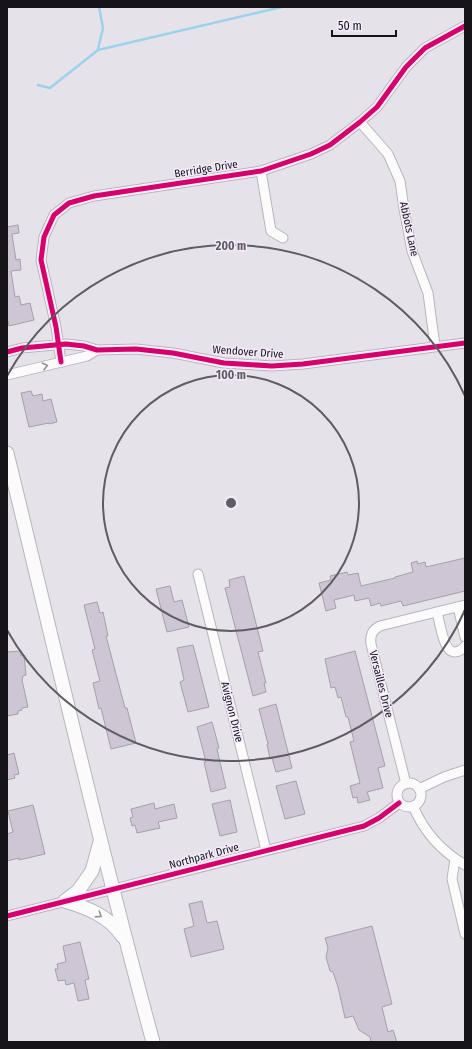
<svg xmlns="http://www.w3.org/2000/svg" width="472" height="1049" font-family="'Fira Sans Condensed',sans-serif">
<rect width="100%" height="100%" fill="#e6e2ea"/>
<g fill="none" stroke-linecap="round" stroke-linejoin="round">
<!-- stream -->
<g stroke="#9cd2ee" stroke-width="2.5">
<path d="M98 49 103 28 99 7"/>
<path d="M38 85 50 88 98 50 282 7"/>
</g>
</g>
<!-- building -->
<g fill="#cec5d5" stroke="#a5a1a7">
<path d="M18 225 19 233 12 234 16 260 20 259 21 270 11 271 15 297 19 296 21 305 30 303 34 320 9 326 7 317V227Z"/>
<path d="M31 391 33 396 42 394 43 401 51 399 57 422 49 424V423L29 427 21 393Z"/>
<path d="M465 558V591L403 606 401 601 381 606 380 603 371 606 369 598 355 601 354 595 334 600 336 608 326 611 319 583 331 580 330 576 347 572 348 575 358 573 361 586 395 578V577L413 572 411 563 417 561 418 564 425 562 426 567Z"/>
<path d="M244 576 263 651 258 652 266 683H264L266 692 253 696 225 588 230 587 229 580Z"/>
<path d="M170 586 174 602 182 600 189 627 167 632 156 589Z"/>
<path d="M97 602 100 613 103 612 108 636H106L125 708H127L136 743 111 749 101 708 99 709 93 683 100 681 92 650 95 649 84 605Z"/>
<path d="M193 645 209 707 188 712 180 682 184 680 177 648Z"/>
<path d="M21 651V656L24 655 26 675 23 676 22 680 28 707 22 708V710L18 711V714L7 716V652Z"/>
<path d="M355 651 385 766 378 768 383 788 367 792 370 800 358 803 357 797 353 798 350 786 360 783 350 742 354 741 348 717H346L341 697 338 698 335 687 331 688 325 659Z"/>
<path d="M276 704 292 768 276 772 272 758 270 759 267 744H268L259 709Z"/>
<path d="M212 722 219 748 217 749 226 788 211 792 204 762H206L197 727Z"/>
<path d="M14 753 19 774 14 775 15 778 7 780V755Z"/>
<path d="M296 781 305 814 285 819 276 786Z"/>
<path d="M230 800 237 832 220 836 212 804Z"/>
<path d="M154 803 155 809 174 804 177 818 158 822 160 828 137 833 135 825 132 826 130 818 133 817 131 809Z"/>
<path d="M33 805 45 854 19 860V858L7 861V834L13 832 8 811Z"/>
<path d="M202 901 207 923 217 921 224 949 191 957 184 929 194 926 189 904Z"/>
<path d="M372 926 392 1004 382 1007 388 1032 393 1030 397 1042H371L370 1037 359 1030 353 1016 345 1018 338 987 333 972 330 971 326 957 328 948 325 938Z"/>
<path d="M80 942 89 979 85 980 89 999 78 1001 74 983 66 985 65 980 58 981 55 969H58L57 964 66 962 63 946Z"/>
</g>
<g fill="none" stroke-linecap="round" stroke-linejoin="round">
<!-- street casing -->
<g stroke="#b8b5bb" stroke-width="11">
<g id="street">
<path d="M360 122 388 154 400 181 404 209 412 251 428 293 435 346"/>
<path d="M261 171 271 231 283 238"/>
<path d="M7 352 22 348 66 344 84 346 97 350 136 349 173 353 224 363 272 366 303 364 465 343"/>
<path d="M61 362 56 327 41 260 44 237 54 215 69 203 94 196 261 171 311 154 330 145 360 122 377 107 406 67 425 48 465 26"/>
<path d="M7 375 87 356 97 350"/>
<path d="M198 574 266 850"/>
<path d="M458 607 465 637"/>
<path d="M437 612C440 622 443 651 454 652 459 652 462 650 465 646"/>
<circle cx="409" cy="795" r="12"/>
<path d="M406 784 371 644C370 635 372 630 380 626L465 605"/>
<path d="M419 789 444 777 465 770"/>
<path d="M413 806C424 832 441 851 465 865"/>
<path d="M455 859 452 879 465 934"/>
<path d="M7 916 364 826 379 818 399 803"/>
</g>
</g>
<!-- secondary casing -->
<g stroke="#b8b5bb" stroke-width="15">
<g id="secondary">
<path d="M7 453C55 650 100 847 153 1042"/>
<path d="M65 901C88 908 109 916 123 937"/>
<path d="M65 901 78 891 92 871 100 842"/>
</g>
</g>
<!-- street -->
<use href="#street" stroke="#fbfbfc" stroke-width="9"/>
<!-- secondary -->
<use href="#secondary" stroke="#fbfbfc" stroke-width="13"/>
<!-- cycleway casing -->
<g stroke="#f4ebfa" stroke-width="8">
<g id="cycleway">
<path d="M7 352 22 348 66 344 84 346 97 350 136 349 173 353 224 363 272 366 303 364 465 343"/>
<path d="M61 362 56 327 41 260 44 237 54 215 69 203 94 196 261 171 311 154 330 145 360 122 377 107 406 67 425 48 465 26"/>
<path d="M7 916 364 826 379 818 399 803"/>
</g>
</g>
<!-- cycleway -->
<use href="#cycleway" stroke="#d6006c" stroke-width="5"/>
</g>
<!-- one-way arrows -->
<defs><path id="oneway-chevron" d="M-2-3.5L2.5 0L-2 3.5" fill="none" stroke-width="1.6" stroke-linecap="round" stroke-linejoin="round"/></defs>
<g stroke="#949396">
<use href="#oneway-chevron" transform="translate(45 366) rotate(-13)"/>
<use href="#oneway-chevron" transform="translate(99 915) rotate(33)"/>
</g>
<!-- distance rings -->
<g fill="none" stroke="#5f5c62" stroke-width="2">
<circle cx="231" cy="503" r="128"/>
<path d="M465 610A257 257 0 0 1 7 630M7 376A257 257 0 0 1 465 396"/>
</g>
<g text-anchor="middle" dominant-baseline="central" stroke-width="3" stroke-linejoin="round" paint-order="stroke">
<!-- street labels -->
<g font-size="11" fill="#171419" stroke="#f4ebfa">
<text transform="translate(206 169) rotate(-9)">Berridge Drive</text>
<text transform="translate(409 229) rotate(78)">Abbots Lane</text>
<text transform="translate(248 352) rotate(4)">Wendover Drive</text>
<text transform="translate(381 684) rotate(76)">Versailles Drive</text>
<text transform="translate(232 712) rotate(76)">Avignon Drive</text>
<text transform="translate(204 856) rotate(-15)">Northpark Drive</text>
</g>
</g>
<circle cx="231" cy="503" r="6" fill="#5f5c62" stroke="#f4ebfa" stroke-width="2"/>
<g font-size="12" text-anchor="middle" font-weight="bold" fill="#5f5c62" stroke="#f4ebfa" stroke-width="3" stroke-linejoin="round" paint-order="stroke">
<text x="231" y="250">200 m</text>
<text x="231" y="379">100 m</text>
</g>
<!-- border -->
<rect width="472" height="1049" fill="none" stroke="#171419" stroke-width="16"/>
<!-- scale -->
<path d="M332 30v6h64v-6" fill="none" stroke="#171419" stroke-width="2"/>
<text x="338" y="30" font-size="12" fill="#171419" stroke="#f4ebfa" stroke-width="3" paint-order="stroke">50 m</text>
</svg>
